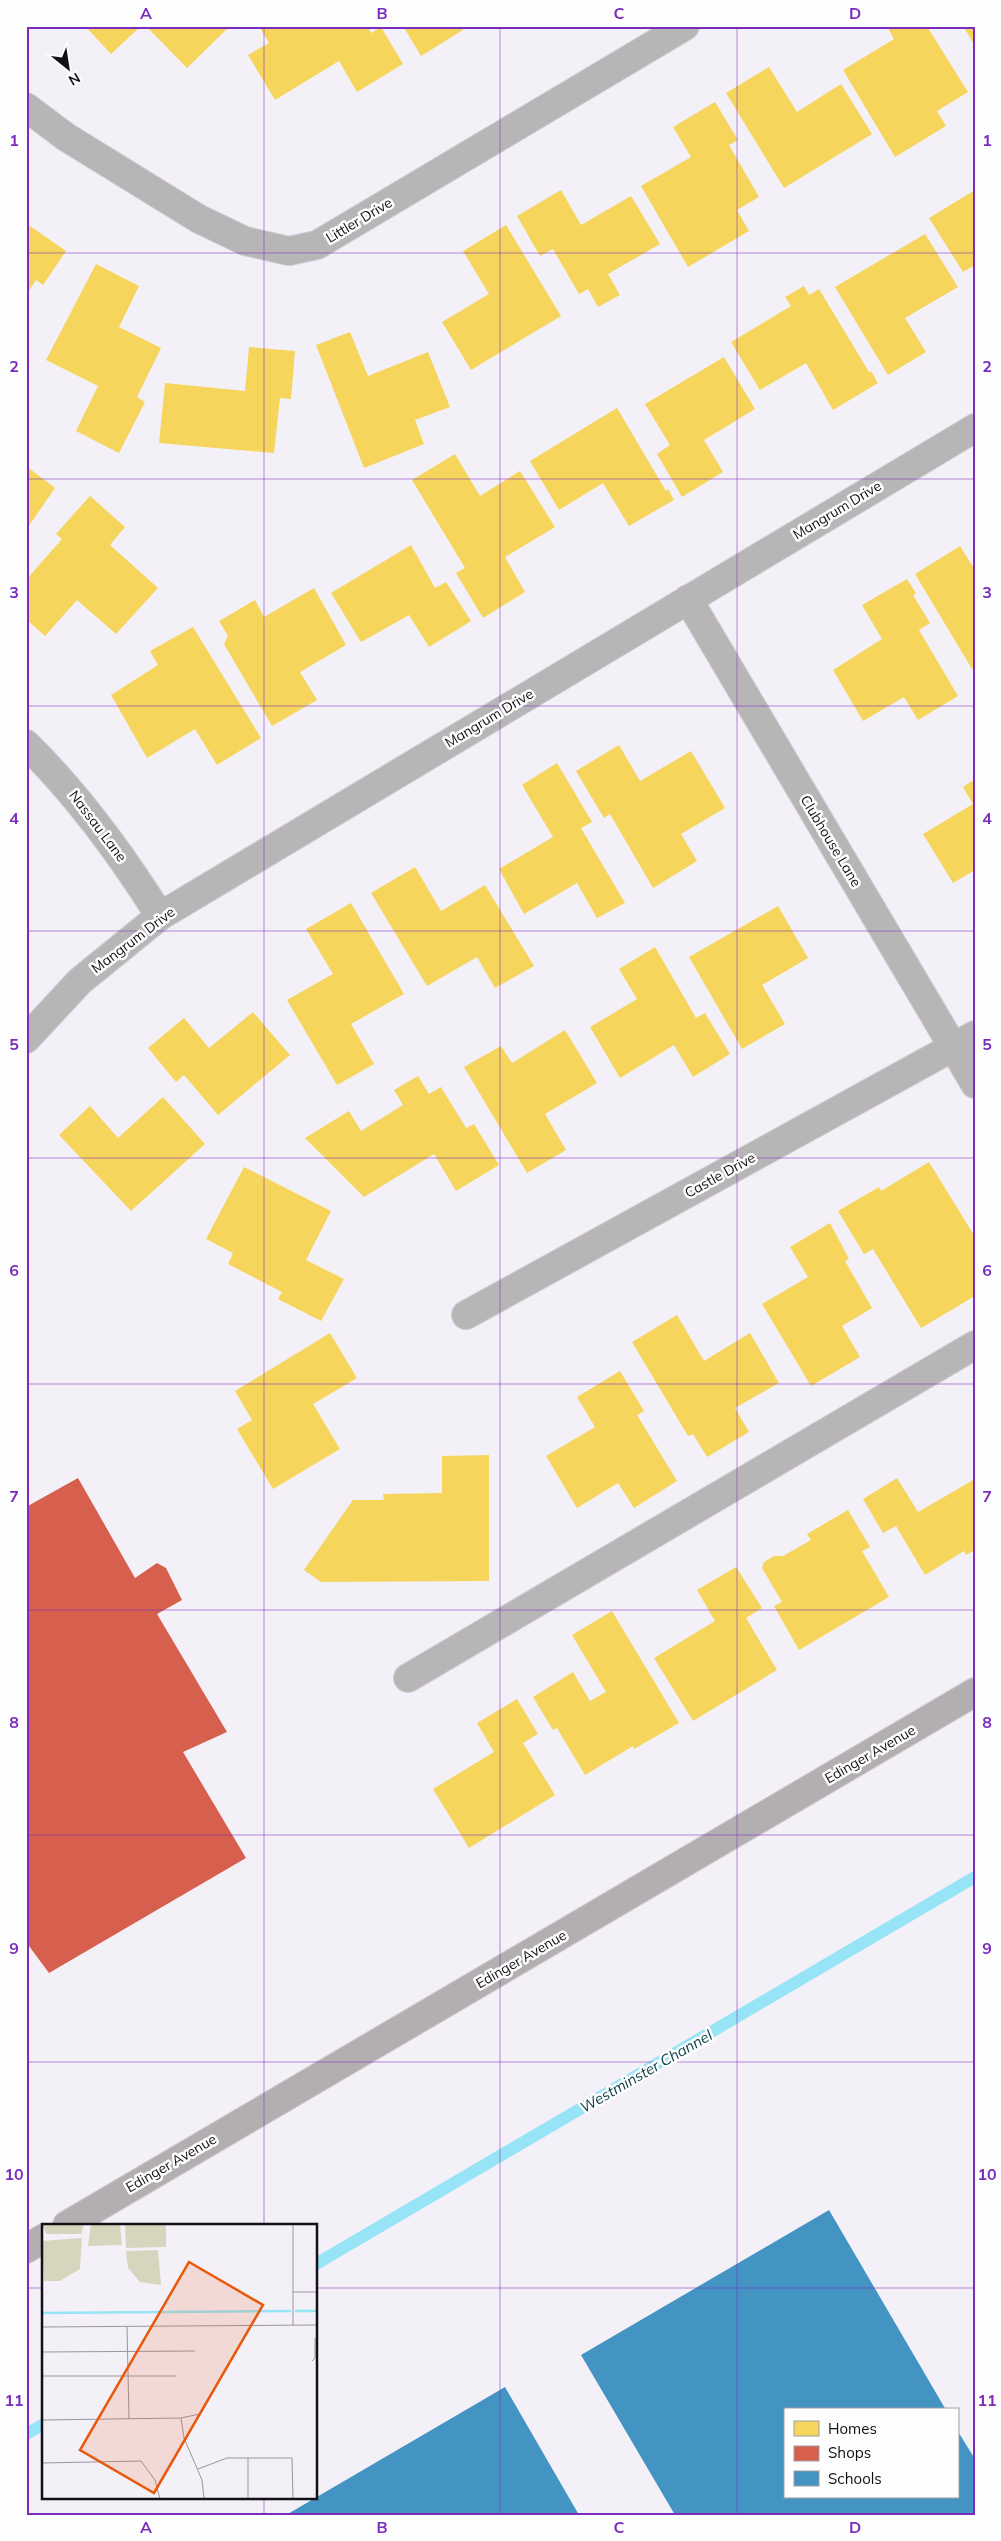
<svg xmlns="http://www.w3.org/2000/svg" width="1001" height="2541" font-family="Mulish,sans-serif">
<rect width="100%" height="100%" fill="#f4f0f8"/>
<!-- homes -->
<g fill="#f6d55c">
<path d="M85 26H141L111 54Z"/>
<path d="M146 26H230L187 68Z"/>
<path d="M259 26H367L371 33 381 27 403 64 357 92 339 61 275 100 248 55 269 43Z"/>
<path d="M403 26H461L463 30 421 56Z"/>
<path d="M887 26H930L928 28 968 92 937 111 946 126 895 157 843 70 894 39Z"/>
<path d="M963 26H975V46Z"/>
<path d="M769 67 797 112 841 84 872 134 784 188 726 93Z"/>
<path d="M715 102 738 140 729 145 759 197 737 210 749 231 688 267 641 186 691 157 673 127Z"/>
<path d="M561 190 581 225 631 196 660 244 608 274 620 295 598 307 588 289 579 294 553 249 540 256 517 216Z"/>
<path d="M975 190V265L963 272 929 218Z"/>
<path d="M506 225 561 316 471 370 442 322 489 294 463 251Z"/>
<path d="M30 226 66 251 43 285 36 280 26 295V231Z"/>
<path d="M925 234 958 287 905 318 926 352 888 375 835 287Z"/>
<path d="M96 264 139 286 119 327 161 348 137 397 145 402 119 453 76 431 98 386 46 360Z"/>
<path d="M804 286 809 295 819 289 869 372 871 371 878 383 833 410 806 363 760 390 731 342 791 306 785 297Z"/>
<path d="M350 332 368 376 428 352 450 407 415 420 424 444 364 468 316 345Z"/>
<path d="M249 347 295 351 291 399 280 398 274 453 159 443 165 383 245 391Z"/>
<path d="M724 357 755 409 704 440 723 472 682 497 657 454 670 445 645 404Z"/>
<path d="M617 408 666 491 668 489 674 500 629 526 603 483 559 510 530 461Z"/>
<path d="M455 454 480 496 520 471 555 527 505 557 525 592 483 618 456 573 465 568 412 480Z"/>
<path d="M26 466 55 488 26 530Z"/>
<path d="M90 496 125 527 110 545 158 588 116 634 77 600 45 636 26 619V580L62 539 56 534Z"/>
<path d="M411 545 435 588 446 582 471 621 429 647 409 615 361 642 331 593Z"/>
<path d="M960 546 975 570V667L972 669 915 574Z"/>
<path d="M907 579 916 593 913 595 930 623 919 630 958 696 918 720 904 697 863 721 833 670 882 639 862 605Z"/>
<path d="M314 588 346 645 300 672 317 700 272 726 224 644 228 636 219 621 255 600 264 617Z"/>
<path d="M193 627 261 738 217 765 195 729 147 758 111 695 158 665 150 651Z"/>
<path d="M619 745 640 781 691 751 725 808 681 834 697 861 653 888 610 814 604 818 576 771Z"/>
<path d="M557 763 592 822 581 828 625 903 597 918 577 883 524 914 499 869 553 837 522 785Z"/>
<path d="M975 779V870L953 883 923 834 973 804 963 787Z"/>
<path d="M415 867 441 911 485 885 534 966 495 988 477 957 427 986 371 893Z"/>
<path d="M351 903 404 994 351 1024 374 1064 337 1085 287 1000 333 974 306 929Z"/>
<path d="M778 906 808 958 762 985 785 1024 742 1049 689 957Z"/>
<path d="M655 947 696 1018 705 1013 730 1054 693 1077 674 1045 620 1078 590 1027 637 999 619 969Z"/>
<path d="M253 1012 290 1055 218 1115 184 1075 176 1082 148 1048 184 1018 209 1048Z"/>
<path d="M565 1030 597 1083 545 1114 566 1150 527 1173 464 1067 501 1046 512 1063Z"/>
<path d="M418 1076 429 1094 441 1087 466 1128 474 1124 499 1165 456 1191 434 1154 364 1197 305 1138 349 1111 361 1131 403 1105 394 1090Z"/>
<path d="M163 1097 205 1144 131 1211 59 1135 90 1106 118 1138Z"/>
<path d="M929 1162 975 1237V1296L921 1328 873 1249 864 1254 838 1211 879 1187 881 1191Z"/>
<path d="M244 1167 331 1211 306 1260 344 1279 321 1321 278 1299 282 1292 228 1264 233 1253 206 1239Z"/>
<path d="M830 1223 849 1259 845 1261 872 1308 842 1326 860 1357 811 1386 762 1304 808 1277 790 1247Z"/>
<path d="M677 1315 704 1361 750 1333 779 1383 735 1408 749 1432 707 1457 693 1434 688 1436 632 1342Z"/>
<path d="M330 1333 357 1378 313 1404 340 1449 273 1489 237 1429 252 1420 235 1391Z"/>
<path d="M620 1371 644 1411 637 1415 677 1481 634 1508 618 1483 577 1508 546 1456 595 1427 577 1397Z"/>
<path d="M489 1455V1581L321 1582 304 1570 353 1500H384L383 1494 442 1493V1456Z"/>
<path d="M897 1478 918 1512 975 1479V1550L966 1555 964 1551 925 1575 896 1526 883 1533 863 1499Z"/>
<path d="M848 1510 870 1547 862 1551 889 1597 799 1650 774 1606 782 1602 762 1568 764 1562 774 1556H783L811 1540 807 1534Z"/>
<path d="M736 1567 762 1608 746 1618 777 1670 693 1721 654 1658 715 1621 697 1590Z"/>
<path d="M612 1611 679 1723 634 1749 633 1746 585 1775 557 1728 553 1730 533 1697 573 1672 590 1701 606 1692 572 1635Z"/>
<path d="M517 1699 538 1734 523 1743 555 1795 469 1848 433 1789 494 1752 477 1723Z"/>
</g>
<!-- shops -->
<path fill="#d6604d" d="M78 1478 135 1578 157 1563 166 1568 182 1600 157 1614 227 1732 183 1752 246 1858 49 1973 26 1942V1507Z"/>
<!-- schools -->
<g fill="#4393c3">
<path d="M829 2210 946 2410H785V2497H957V2430L975 2459V2515H675L581 2355Z"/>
<path d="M505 2387 579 2515H286Z"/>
</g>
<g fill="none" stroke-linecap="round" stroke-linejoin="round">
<!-- stream -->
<g stroke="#96e4f6" stroke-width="12">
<path d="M316 2264 975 1877"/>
<path d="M26 2434 44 2424"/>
</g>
<!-- minor casing -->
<g stroke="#d0cdd3" stroke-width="30">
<g id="minor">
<path d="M26 107 66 137 199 219 245 241 289 251 317 245 685 26"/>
<path d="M688 599 975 1084"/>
<path d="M26 744C79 796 121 854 160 916"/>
<path d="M26 1039 80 981 160 916 975 428"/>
<path d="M466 1315 975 1035"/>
<path d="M408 1678 975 1345"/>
</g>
</g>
<!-- major casing -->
<g stroke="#d0cdd3" stroke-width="30">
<g id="major">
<path d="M67 2225 975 1692"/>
<path d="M26 2249 44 2238"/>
</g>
</g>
<!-- minor -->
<use href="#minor" stroke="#b8b5b7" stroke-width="28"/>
<!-- major -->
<use href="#major" stroke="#b3afb1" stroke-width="28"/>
</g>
<!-- grid -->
<path fill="none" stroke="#7b2cbf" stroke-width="1" stroke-opacity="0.55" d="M264 26V2225M500 26V2515M737 26V2515M26 253H975M26 479H975M26 706H975M26 931H975M26 1158H975M26 1384H975M26 1610H975M26 1835H975M26 2062H975M26 2288H44M316 2288H975M264 2497V2515"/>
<g text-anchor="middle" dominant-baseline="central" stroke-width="5" stroke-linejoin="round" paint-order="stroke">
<!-- street labels -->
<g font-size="14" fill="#120f16" stroke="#fdfdfd">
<text transform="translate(359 220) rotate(-31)">Littler Drive</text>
<text transform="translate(837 510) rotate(-31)">Mangrum Drive</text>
<text transform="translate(489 718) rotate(-31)">Mangrum Drive</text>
<text transform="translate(98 826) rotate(53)">Nassau Lane</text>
<text transform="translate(831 841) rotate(59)">Clubhouse Lane</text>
<text transform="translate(133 940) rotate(-37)">Mangrum Drive</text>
<text transform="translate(720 1175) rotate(-29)">Castle Drive</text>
<text transform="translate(870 1754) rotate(-30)">Edinger Avenue</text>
<text transform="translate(521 1959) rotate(-30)">Edinger Avenue</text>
<text transform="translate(171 2163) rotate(-30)">Edinger Avenue</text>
</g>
<!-- water labels -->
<g font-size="15" font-style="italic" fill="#083f48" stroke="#fdfdfd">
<text transform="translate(646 2071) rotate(-30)">Westminster Channel</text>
</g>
</g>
<!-- overview -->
<g transform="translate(42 2224)">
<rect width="275" height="275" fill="#f4f0f8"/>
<path d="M0 0H42V1L39 10H4ZM49 0H78L80 21 46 22ZM124 0V23L84 24 83 0ZM40 14 38 45 18 57H2L0 17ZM116 26 119 61 98 58 86 44 84 27Z" fill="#d6d6bf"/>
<path fill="none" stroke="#96e4f6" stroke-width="2.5" d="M253 87H275M0 89 249 87"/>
<path fill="none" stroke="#9a969e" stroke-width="1" d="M251 68H275M251 101V0M85 102 87 195M0 103 275 101M0 128 153 127M270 137 273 134V114M0 152H134M139 194 142 214 160 256 162 275M0 196 139 194 158 190M206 233V275M0 239 99 237 113 256 118 275M156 245 185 234H250L251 275"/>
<path fill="#e8590c" fill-opacity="0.15" stroke="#e8590c" stroke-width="2.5" d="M147 38 221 81 112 269 38 226Z"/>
<rect width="275" height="275" fill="none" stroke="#120f16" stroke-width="2.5"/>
</g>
<!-- border -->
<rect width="1001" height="2541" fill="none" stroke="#fdfdfd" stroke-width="55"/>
<!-- legend -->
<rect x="784" y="2408" width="175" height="90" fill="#fdfdfd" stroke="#9f9ea1"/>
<rect x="794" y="2421" width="25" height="15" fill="#f6d55c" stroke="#9f9ea1"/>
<text x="828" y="2434" font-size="15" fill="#120f16">Homes</text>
<rect x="794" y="2446" width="25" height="15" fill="#d6604d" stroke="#9f9ea1"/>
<text x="828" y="2458" font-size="15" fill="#120f16">Shops</text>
<rect x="794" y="2471" width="25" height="15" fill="#4393c3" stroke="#9f9ea1"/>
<text x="828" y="2484" font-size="15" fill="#120f16">Schools</text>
<!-- north arrow -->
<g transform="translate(68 68) rotate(150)" stroke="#fdfdfd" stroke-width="4" paint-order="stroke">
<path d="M0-4L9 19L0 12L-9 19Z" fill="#120f16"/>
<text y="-8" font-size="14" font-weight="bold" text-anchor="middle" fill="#120f16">N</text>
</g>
<rect x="28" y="28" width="946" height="2486" fill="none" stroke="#7b2cbf" stroke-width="2"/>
<g font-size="16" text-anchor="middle" font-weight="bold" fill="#7b2cbf">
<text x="146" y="19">A</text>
<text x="382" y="19">B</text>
<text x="619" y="19">C</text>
<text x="855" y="19">D</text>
<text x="14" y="146">1</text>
<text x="987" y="146">1</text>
<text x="14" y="372">2</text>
<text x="987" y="372">2</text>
<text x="14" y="598">3</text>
<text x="987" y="598">3</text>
<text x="14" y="824">4</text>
<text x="987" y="824">4</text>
<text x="14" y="1050">5</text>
<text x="987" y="1050">5</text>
<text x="14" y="1276">6</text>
<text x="987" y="1276">6</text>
<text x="14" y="1502">7</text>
<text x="987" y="1502">7</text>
<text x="14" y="1728">8</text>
<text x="987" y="1728">8</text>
<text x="14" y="1954">9</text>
<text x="987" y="1954">9</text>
<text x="14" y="2180">10</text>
<text x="987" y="2180">10</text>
<text x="14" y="2406">11</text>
<text x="987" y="2406">11</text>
<text x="146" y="2533">A</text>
<text x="382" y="2533">B</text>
<text x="619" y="2533">C</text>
<text x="855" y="2533">D</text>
</g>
</svg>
